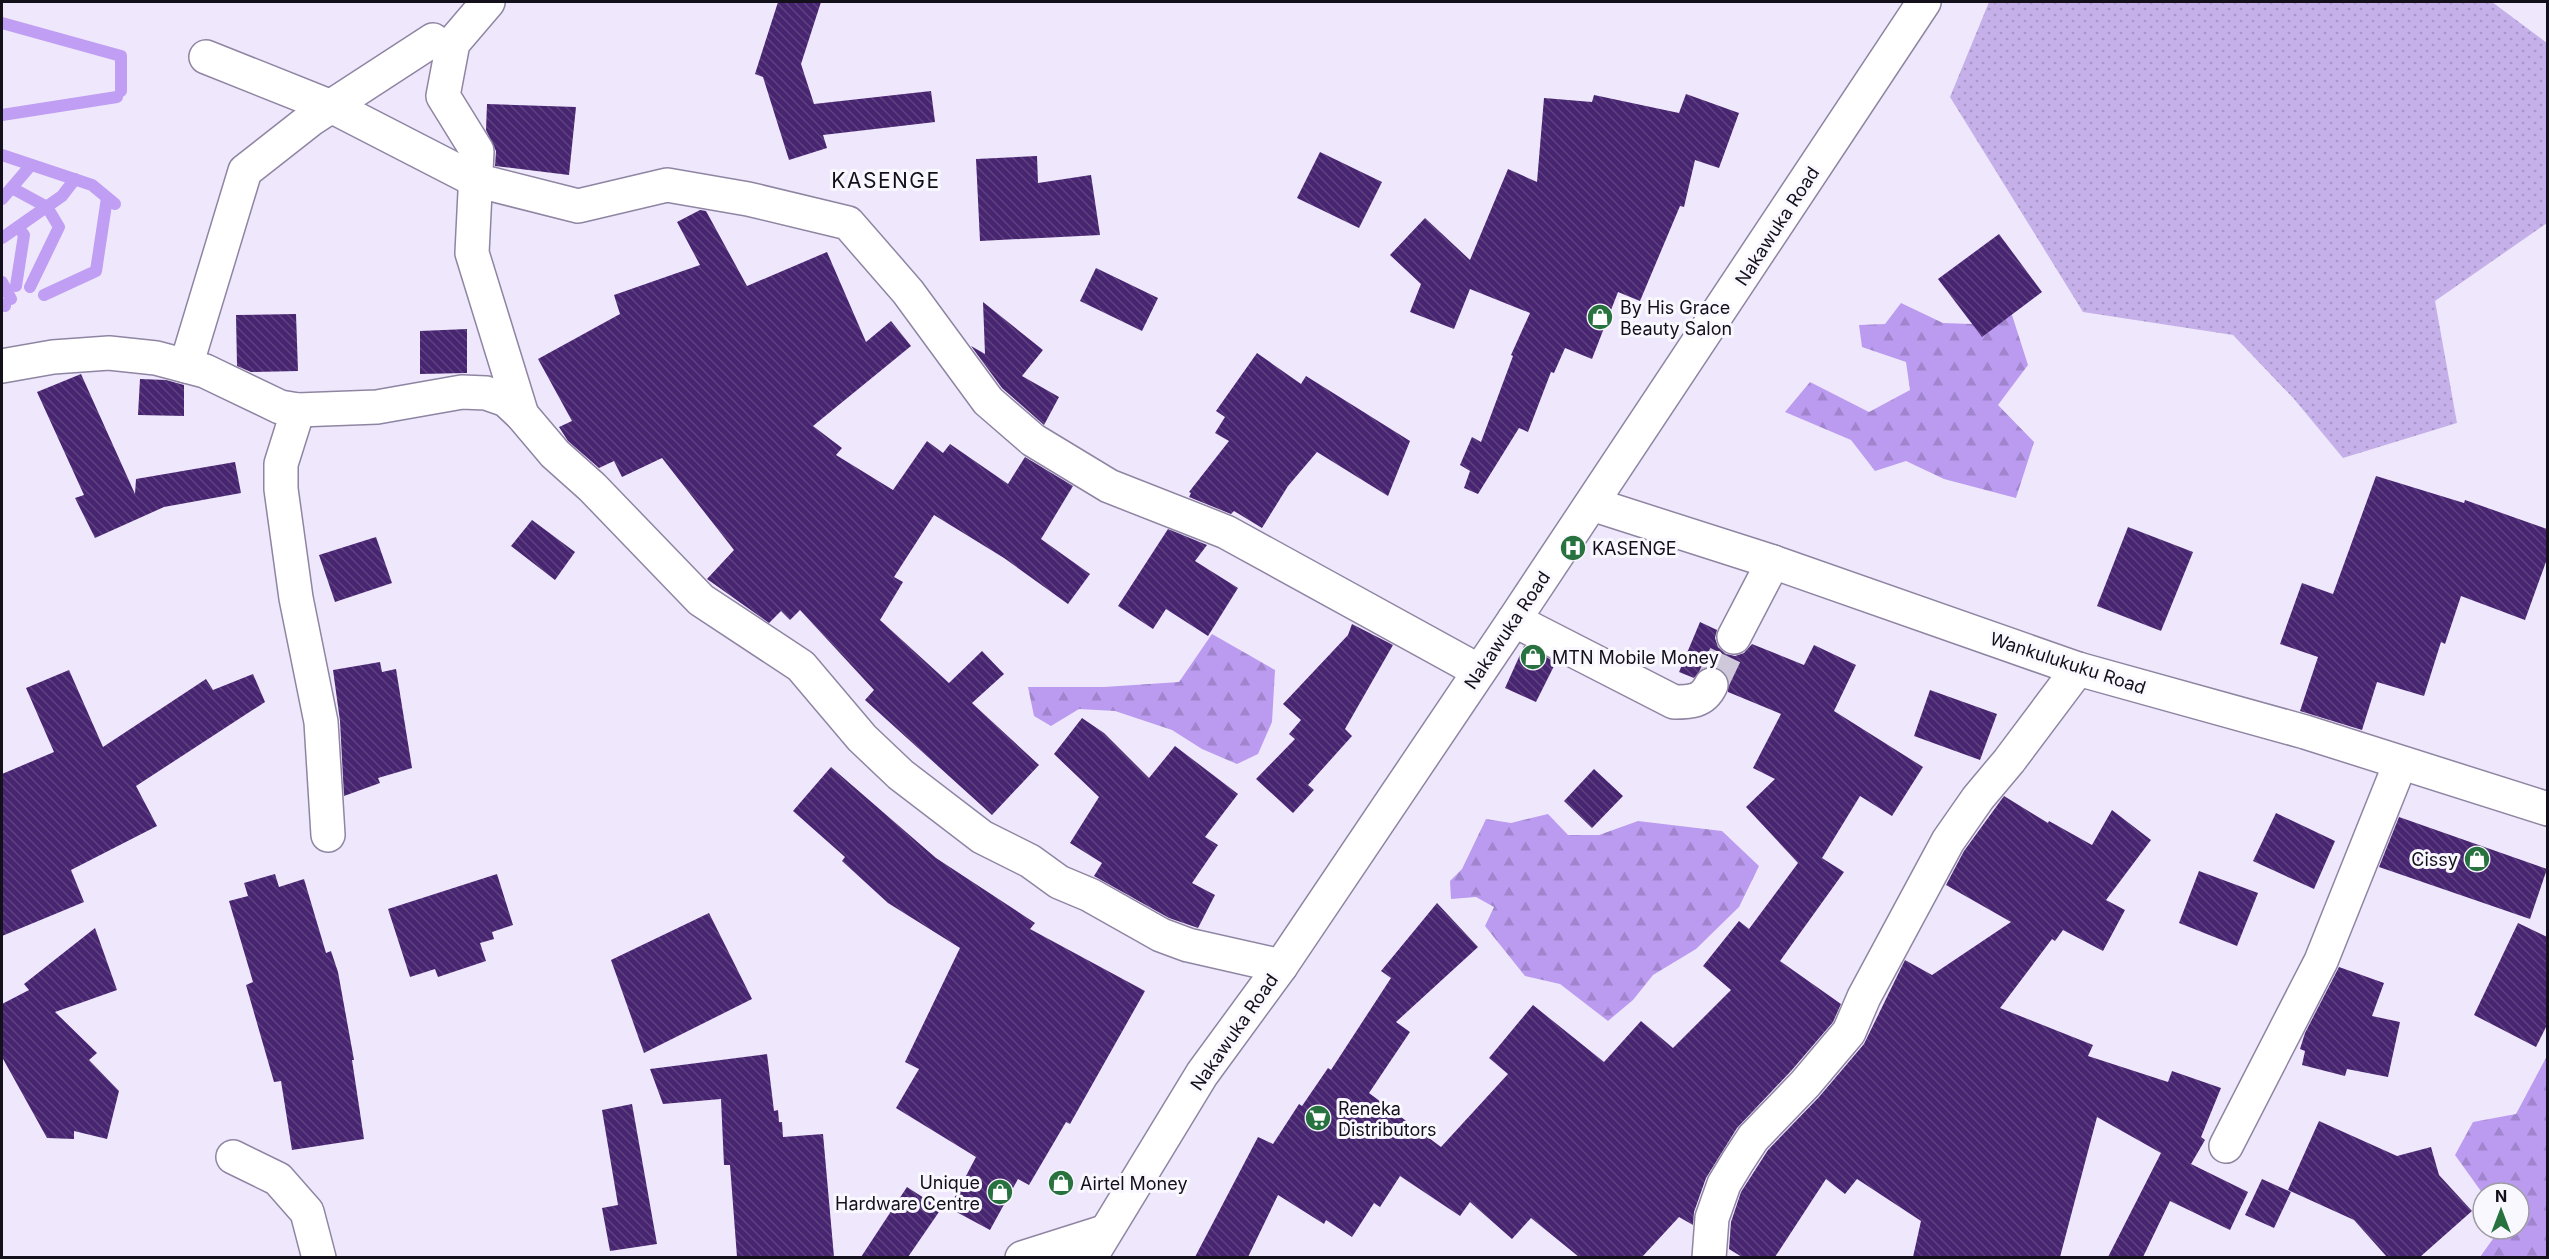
<svg xmlns="http://www.w3.org/2000/svg" width="2549" height="1259" font-family="Inter,sans-serif">
<defs>
<pattern id="grass-dots" width="8" height="8" patternUnits="userSpaceOnUse" patternTransform="scale(1.5)"><rect width="8" height="8" fill="#c5b0ea"/><path d="M2 2h.1M6 6h.1" fill="none" stroke="#a896c8" stroke-width="1.8" stroke-linecap="round"/></pattern>
<pattern id="forest-firs" width="22" height="20" patternUnits="userSpaceOnUse" patternTransform="scale(1.5)"><rect width="22" height="20" fill="#bb9bf0"/><path d="M5 1l3.5 6h-7zM16 11l3.5 6h-7z" fill="#a084cd"/></pattern>
<pattern id="building-back-hatch" width="6" height="6" patternUnits="userSpaceOnUse" patternTransform="scale(1.5)"><rect width="6" height="6" fill="#472570"/><path d="M-1 5l2 2M0 0l6 6M5-1l2 2" fill="none" stroke="#5e427f"/></pattern>
</defs>
<rect width="100%" height="100%" fill="#efe8fc"/>
<!-- grass -->
<path fill="url(#grass-dots)" d="M1989 2H2492L2547 43V223L2435 301 2457 423 2343 458 2294 399 2233 335 2083 312 1950 97Z"/>
<!-- forest -->
<g fill="url(#forest-firs)">
<path d="M1901 303 1943 323 1972 324 2012 315 2028 365 1998 405 2034 442 2016 498 1944 479 1906 461 1875 471 1851 440 1785 412 1810 382 1869 412 1910 390 1906 362 1862 347 1859 325 1885 324Z"/>
<path d="M1212 634 1275 670 1272 722 1258 754 1237 764 1202 749 1172 730 1115 711 1079 709 1051 726 1034 716 1028 687H1104L1179 682Z"/>
<path d="M1548 814 1568 835H1599L1638 821 1722 831 1759 866 1739 907 1696 949 1653 975 1633 1000 1608 1021 1560 984 1525 976 1485 926 1494 907 1476 897 1451 899 1450 881 1462 869 1486 819 1511 823Z"/>
<path d="M2547 1056V1257H2480L2500 1229H2519V1193L2483 1194 2455 1155 2473 1122 2516 1114Z"/>
</g>
<g fill="none" stroke-linecap="round" stroke-linejoin="round">
<!-- stream -->
<g stroke="#bf9ef4" stroke-width="12">
<path d="M2 23 121 56V91"/>
<path d="M2 115 117 97"/>
<path d="M2 155 92 185 115 204"/>
<path d="M12 188 47 207 59 227 30 287"/>
<path d="M2 199 31 165"/>
<path d="M2 238 62 196 75 179"/>
<path d="M2 282 11 299"/>
<path d="M16 286 24 235 18 227"/>
<path d="M44 295 96 271 107 198"/>
<path d="M2 304 5 306"/>
</g>
</g>
<!-- building -->
<g fill="url(#building-back-hatch)">
<path d="M778 2H821L801 64 814 104 931 91 935 122 823 135 827 148 789 160 763 77 755 74Z"/>
<path d="M1686 94 1739 113 1719 168 1695 160 1684 207 1680 206 1640 301 1618 292 1592 359 1565 348 1554 373 1551 372 1528 432 1519 428 1478 494 1464 488 1470 471 1460 465 1472 437 1481 442 1513 356 1511 355 1530 313 1470 289 1454 329 1410 312 1421 284 1390 255 1425 218 1470 260 1508 169 1537 182 1544 98 1592 102 1594 95 1679 113Z"/>
<path d="M487 104 576 107 569 175 495 166 496 151 486 130Z"/>
<path d="M1320 152 1382 182 1359 228 1297 198Z"/>
<path d="M1037 156 1038 183 1091 175 1100 235 980 241 976 159Z"/>
<path d="M700 210 706 211 747 286 827 252 866 342 891 321 911 346 813 426 842 448 836 455 893 490 927 441 943 453 950 444 1008 484 1025 457 1073 486 1041 539 1090 574 1068 604 1004 558 934 515 894 577 903 582 880 620 949 683 982 651 1004 674 972 703 1039 765 992 815 865 700 874 690 800 610 790 620 781 611 769 623 707 579 734 550 662 458 622 477 614 461 599 468 568 441 559 427 572 421 538 359 620 314 614 295 700 265 677 222Z"/>
<path d="M1999 234 2042 292 1982 337 1938 279Z"/>
<path d="M1096 268 1158 298 1142 331 1080 301Z"/>
<path d="M983 302 1043 350 1022 376 1059 397 1044 425 1002 388 971 346 985 354Z"/>
<path d="M296 314 298 371 251 372 237 366 236 315Z"/>
<path d="M467 329V373L420 374V331Z"/>
<path d="M1257 353 1301 384 1306 376 1410 441 1388 496 1317 452 1288 486 1262 528 1234 511 1231 514 1189 497 1191 493 1189 492 1229 441 1215 433 1225 417 1216 411Z"/>
<path d="M81 374 135 494 136 479 235 462 241 493 164 507 95 538 75 498 84 495 37 392Z"/>
<path d="M140 379 166 380 184 385V416L138 415Z"/>
<path d="M2376 476 2464 503 2465 500 2547 529V559L2525 620 2461 596 2445 644 2441 642 2424 696 2377 682 2362 730 2300 711 2318 657 2280 644 2302 583 2333 594Z"/>
<path d="M532 520 575 552 555 580 511 546Z"/>
<path d="M2128 527 2193 552 2161 631 2097 606Z"/>
<path d="M1168 529 1207 545 1195 561 1238 588 1208 636 1166 609 1153 629 1118 606Z"/>
<path d="M376 537 392 583 335 602 319 555Z"/>
<path d="M1700 622 1717 630 1715 638 1718 647 1726 654 1735 656 1744 653 1752 644 1804 665 1814 645 1856 665 1834 711 1923 767 1892 816 1860 796 1822 858 1844 872 1780 961 1841 1004 1833 1022 1791 1071 1737 1128 1706 1178 1694 1212 1693 1225 1679 1217 1642 1257H1579L1531 1218 1512 1239 1470 1202 1460 1216 1400 1176 1380 1207 1374 1203 1352 1237 1326 1220 1324 1224 1278 1195 1248 1257H1195L1258 1137 1273 1144 1299 1104 1302 1106 1328 1068 1331 1070 1391 978 1381 971 1437 903 1478 947 1396 1022 1410 1032 1369 1093 1441 1147 1508 1074 1489 1058 1533 1005 1604 1062 1641 1021 1673 1048 1731 990 1703 966 1739 921 1749 929 1798 863 1746 807 1775 779 1753 768 1781 714 1728 692 1727 676 1720 669 1710 666 1702 669 1694 678 1679 672Z"/>
<path d="M1352 624 1393 645 1345 729 1352 736 1308 785 1314 790 1293 813 1256 779 1295 739 1289 734 1301 720 1283 704 1348 635Z"/>
<path d="M1524 646 1556 662 1536 702 1505 688Z"/>
<path d="M380 662 382 672 396 669 412 768 378 778 380 783 344 796 340 721 333 670Z"/>
<path d="M69 670 103 747 206 679 213 690 253 674 265 702 136 786 157 826 71 870 84 902 2 936V774L54 752 26 688Z"/>
<path d="M1930 690 1997 714 1980 760 1914 736Z"/>
<path d="M1082 718 1104 733 1149 778 1175 746 1238 794 1205 837 1218 845 1192 883 1215 895 1198 928 1169 918 1094 876 1102 863 1070 843 1099 797 1054 754Z"/>
<path d="M831 767 936 858 1035 923 1030 929 1145 991 1070 1124 1066 1122 1029 1185 1018 1179 990 1230 949 1208 976 1157 896 1108 919 1069 905 1062 960 948 888 903 842 861 845 857 793 811Z"/>
<path d="M1594 769 1623 796 1592 828 1564 801Z"/>
<path d="M2004 796 2048 823 2049 821 2092 845 2112 810 2151 840 2106 900 2125 910 2103 951 2063 930 2055 941 2052 939 2000 1008 2093 1045 2088 1056 2168 1082 2172 1071 2221 1088 2201 1137 2205 1140 2191 1164 2248 1192 2230 1230 2170 1201 2143 1257H2108L2161 1153 2097 1117 2060 1257H1913L1921 1221 1857 1179 1845 1194 1826 1179 1775 1257H1742L1729 1249 1731 1222 1741 1192 1768 1150 1819 1097 1864 1044 1905 960 1932 975 2011 922 1946 885 1964 851Z"/>
<path d="M2276 813 2335 841 2314 889 2253 861Z"/>
<path d="M2399 817 2547 869 2530 919 2379 867Z"/>
<path d="M2199 871 2258 893 2237 946 2179 923Z"/>
<path d="M275 874 279 887 304 879 326 953 331 951 338 972 354 1060H352L364 1139 292 1150 281 1081 274 1082 246 985 253 982 229 901 248 896 244 883Z"/>
<path d="M497 874 513 925 492 932 494 939 480 943 486 961 438 977 435 969 410 977 388 909Z"/>
<path d="M709 913 752 999 644 1053 611 960Z"/>
<path d="M2518 923 2547 937V1025L2536 1047 2474 1015Z"/>
<path d="M95 928 117 990 55 1012 97 1053 89 1060 119 1091 107 1139 74 1131V1139L47 1138 2 1057V1004L29 990 24 984Z"/>
<path d="M2339 967 2384 983 2372 1016 2400 1022 2388 1077 2347 1069 2345 1076 2302 1065 2305 1051 2300 1049 2305 1033Z"/>
<path d="M767 1054 774 1111 778 1110 779 1122H782L783 1137 823 1134 834 1257H737L730 1165H724L721 1099 663 1104 650 1069Z"/>
<path d="M632 1104 657 1244 610 1251 602 1208 618 1205 602 1110Z"/>
<path d="M2319 1121 2397 1156 2431 1147 2439 1175 2472 1211 2420 1257H2387L2354 1220 2288 1190Z"/>
<path d="M2262 1179 2291 1192 2274 1228 2245 1215Z"/>
<path d="M907 1187 941 1209 908 1257H861Z"/>
</g>
<g fill="none" stroke-linecap="round" stroke-linejoin="round">
<!-- minor-tunnel -->
<path stroke="#cec8da" stroke-width="33" stroke-dasharray="33 16" stroke-linecap="butt" d="M1711 685 1734 637"/>
<!-- minor casing -->
<g stroke="#8f85a3" stroke-width="36">
<g id="minor">
<path d="M488 2 453 43 443 96 477 151 472 253 522 415"/>
<path d="M206 57 339 110 475 180 578 206 667 185 748 199 848 223 908 292 988 401 1033 440 1109 486 1226 532 1479 671"/>
<path d="M2 366 53 357 109 353 156 358 205 371 280 407 298 410 377 407 462 392 486 393 506 400 522 415 555 454 592 487 701 600 801 666 862 738 901 775 982 837 1030 861 1059 882 1090 895 1161 935 1188 945 1281 966"/>
<path d="M186 366 245 171 310 120 433 40"/>
<path d="M298 410 281 464V489L296 598 321 722 328 835"/>
<path d="M1514 620 1674 702C1690 702 1703 702 1711 685"/>
<path d="M1734 637 1773 562"/>
<path d="M2226 1146 2321 961 2400 764"/>
<path d="M233 1157 278 1179 307 1212 319 1258"/>
<path d="M1022 1258 1104 1232"/>
<path d="M1709 1258 1712 1218 1724 1184 1738 1161 1753 1138 1805 1084 1849 1032 1864 997 1948 841 1978 798 2009 761 2078 669"/>
</g>
</g>
<!-- major casing -->
<g stroke="#8f85a3" stroke-width="36">
<g id="major">
<path d="M1592 504 1773 562 2078 669 2305 732 2548 809"/>
<path d="M1090 1258 1202 1074 1281 966 1514 620 1924 2"/>
</g>
</g>
<!-- minor -->
<use href="#minor" stroke="#fff" stroke-width="33"/>
<!-- major -->
<use href="#major" stroke="#fff" stroke-width="33"/>
</g>
<!-- icons -->
<defs>
<g id="shop-disc" transform="scale(1.35)"><circle r="9.5" fill="#287240" stroke="#faf8ff"/><path d="M-5-2.5h2.3a2.7 3.5 0 0 1 5.4 0H5L5.5 6h-11ZM-1.5-2.5h3a1.5 2.3 0 0 0-3 0Z" fill="#fff"/></g>
<g id="hospital-disc" transform="scale(1.35)"><circle r="9.5" fill="#287240" stroke="#faf8ff"/><path d="M-5-5h3v3.5h4V-5h3V5h-3V1.5h-4V5h-3Z" fill="#fff"/></g>
<g id="supermarket-disc" transform="scale(1.35)"><circle r="9.5" fill="#287240" stroke="#faf8ff"/><path d="M-6-5.5h2.5l.6 2H6L4.5 2H-2.5L-4.4-4H-6ZM-1.5 3.2a1.3 1.3 0 1 0 .1 0ZM3 3.2a1.3 1.3 0 1 0 .1 0Z" fill="#fff"/></g>
</defs>
<g fill-rule="evenodd">
<use href="#shop-disc" x="1600" y="317"/>
<use href="#hospital-disc" x="1573" y="548"/>
<use href="#shop-disc" x="1533" y="657"/>
<use href="#shop-disc" x="2477" y="859"/>
<use href="#supermarket-disc" x="1318" y="1118"/>
<use href="#shop-disc" x="1061" y="1183"/>
<use href="#shop-disc" x="1000" y="1192"/>
</g>
<g text-anchor="middle" dominant-baseline="central" stroke-width="6" stroke-linejoin="round" paint-order="stroke">
<!-- street labels -->
<g font-size="18" fill="#14101b" stroke="#faf8ff">
<text transform="translate(1777 226) rotate(-57)">Nakawuka Road</text>
<text transform="translate(1507 630) rotate(-56)">Nakawuka Road</text>
<text transform="translate(2068 663) rotate(18)">Wankulukuku Road</text>
<text transform="translate(1234 1032) rotate(-55)">Nakawuka Road</text>
</g>
<!-- poi labels -->
<g font-size="18" fill="#14101b" stroke="#faf8ff" text-anchor="start">
<text x="1620" y="307">By His Grace<tspan x="1620" dy="21">Beauty Salon</tspan></text>
<text x="1592" y="548">KASENGE</text>
<text x="1552" y="657">MTN Mobile Money</text>
<text x="2458" y="859" text-anchor="end">Cissy</text>
<text x="1338" y="1108">Reneka<tspan x="1338" dy="21">Distributors</tspan></text>
<text x="980" y="1182" text-anchor="end">Unique<tspan x="980" dy="21">Hardware Centre</tspan></text>
<text x="1080" y="1183">Airtel Money</text>
</g>
<!-- quarter labels -->
<g font-size="21" letter-spacing="1.5" fill="#14101b" stroke="#faf8ff">
<text x="886" y="180">KASENGE</text>
</g>
</g>
<!-- border -->
<rect width="2549" height="1259" fill="none" stroke="#14101b" stroke-width="6"/>
<!-- north arrow -->
<g transform="translate(2501 1211)"><circle r="28" fill="#faf8ff" stroke="#9e9ba4" stroke-width="1.5"/>
<path d="M0-4.5L10 22L0 15L-10 22Z" fill="#287240"/>
<text y="-9" font-size="16" font-weight="bold" text-anchor="middle" fill="#14101b">N</text>
</g>
</svg>
